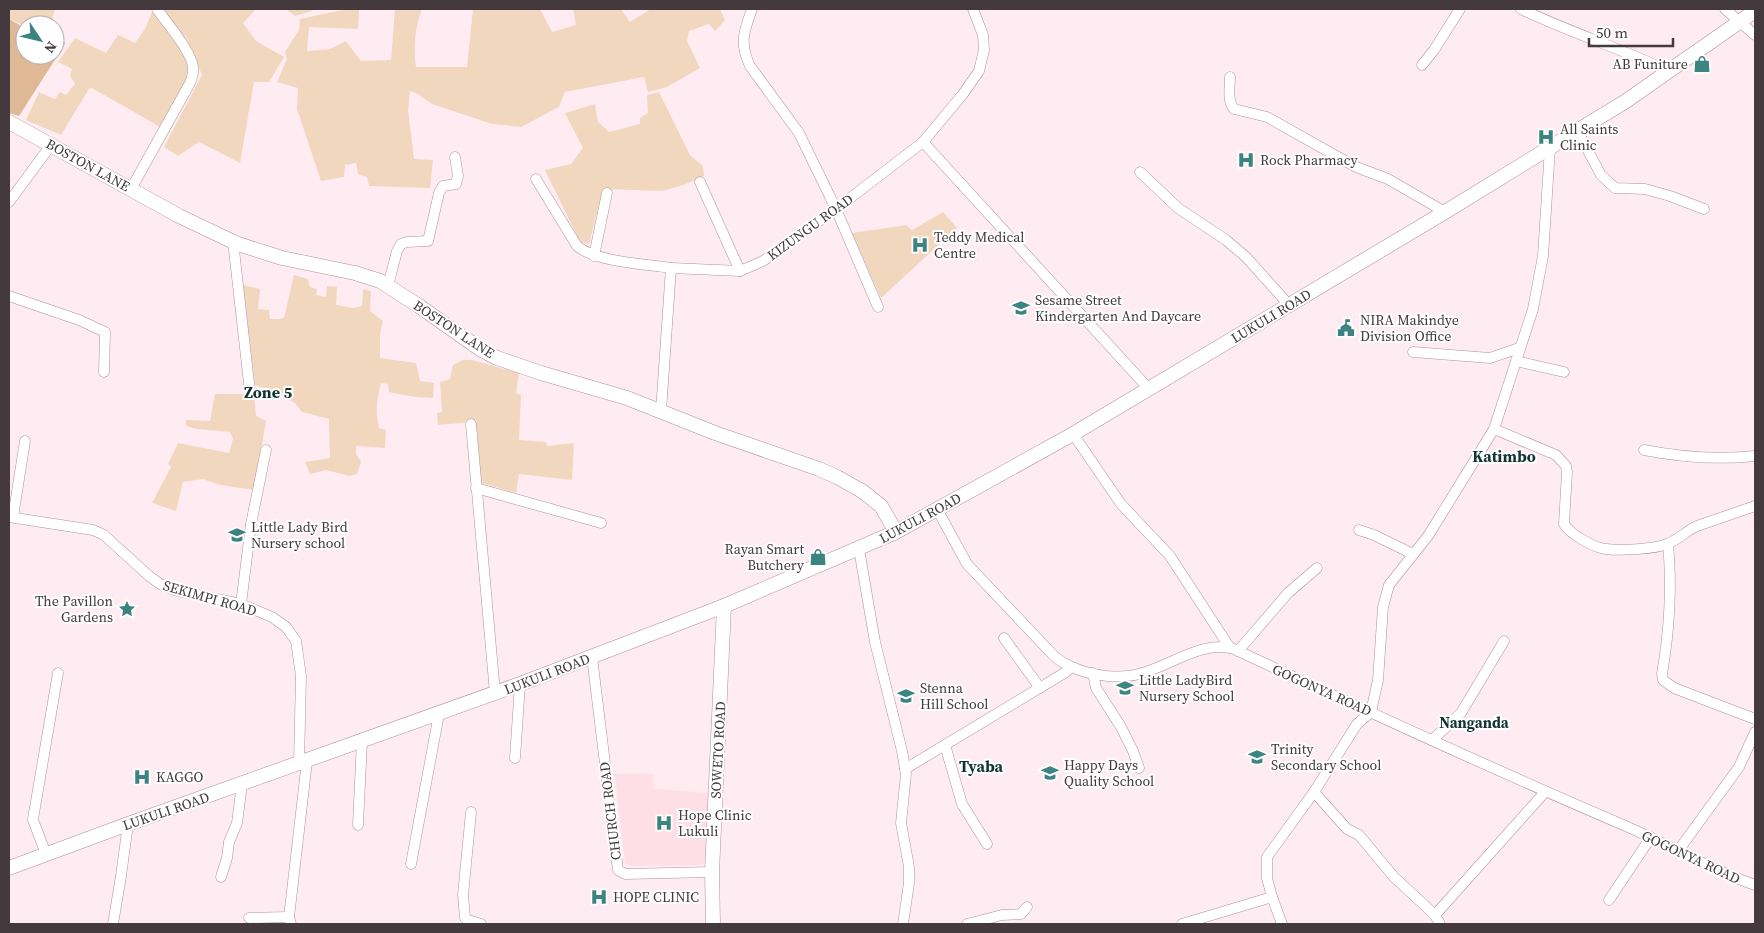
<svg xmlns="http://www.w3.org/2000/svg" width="1764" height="933" font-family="'Source Serif 4',serif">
<rect width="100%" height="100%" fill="#feecf2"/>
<!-- built -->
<path fill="#fedfe8" d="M615 774H653L654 789 710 793 706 862 700 865 631 866 625 862Z"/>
<!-- green -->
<g fill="#f2d7bf">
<path d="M9 9H55L51 24 25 26 9 19Z"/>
<path d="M163 9H256L243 23 256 41 284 57 269 82H254L240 163 199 142 178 156 164 147 202 75 187 39Z"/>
<path d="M286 9H312V11L295 16Z"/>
<path d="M347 9 359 10 358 29 309 27 307 51 330 49 346 41 361 61 391 60 395 9H422C415 27 413 48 416 67H467L473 9H540L552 32 576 25 573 9H621L630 22 651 9H720L725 20 715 31 709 24 689 31 687 41 700 68 667 87 648 92 644 77 565 92 559 107 521 127 492 124 432 104 416 93 410 91 408 110 414 159 433 160 430 188 369 186 367 177 358 174 356 163 345 165 344 177 321 181 297 109 298 88 277 82 287 59 285 52 299 30 300 19Z"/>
<path d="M153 10 187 58 188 76 179 98 160 127 92 88 89 89 61 135 26 120 39 92 55 99 60 92 66 95 75 84 70 76 72 69 58 62 75 38 106 53 118 35 135 43 145 29Z"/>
<path d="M659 92 690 155 703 166 704 176 686 184 663 191 603 189 589 244 580 242 545 170 571 164 583 148 565 113 595 104 598 122 609 132 640 124V118L648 113 647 95Z"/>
<path d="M943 212 957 228 881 298 852 233 906 225 912 230Z"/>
<path d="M294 275 308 279 310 287 317 289 316 295 326 297 327 286 337 287 336 305 353 308 362 306 363 289 371 291 370 311 383 321 380 334V358L416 363 420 381 434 383 433 398 415 397 389 392 388 384 381 383C377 399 375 412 379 428L386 430 385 448 356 446V454L361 462 357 474 349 476 326 470 310 474 305 462 330 458 329 419 302 412 295 403 271 390 255 385 243 285 260 289 258 309 269 310 270 319H279L284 318Z"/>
<path d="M463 360H472L519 373 516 393 521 395 519 440 546 442 547 446 574 443 572 480 519 474 516 493 478 482 476 425 474 422 438 425 437 413 442 412 440 382 450 379 453 365Z"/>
<path d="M215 394H248L254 396 256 416 266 421C261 444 261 467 255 490L220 485 203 479 183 482 176 511 152 503 171 467 168 464 178 443 229 453 233 439 230 432 197 429 186 426V420L210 421Z"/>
</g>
<!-- forest -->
<path fill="#dfb895" d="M9 19 25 28V55H55V36L63 37 65 44 19 116 9 113Z"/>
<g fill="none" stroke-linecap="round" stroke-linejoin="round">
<!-- street casing -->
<g stroke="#ad929a" stroke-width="11">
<g id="street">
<path d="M752 9C744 31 739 43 750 66L799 133 836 209 878 307"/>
<path d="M1521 9C1569 32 1620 48 1668 71"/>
<path d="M1725 9 1755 35"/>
<path d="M1422 65 1434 50 1460 9"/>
<path d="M1230 77C1230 88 1227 101 1234 109L1267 117 1356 167 1388 179 1445 212"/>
<path d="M1577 130 1601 175 1615 188 1645 189 1670 196 1704 209"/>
<path d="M923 142 1149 389"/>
<path d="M1140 172 1178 208 1226 240 1246 257 1289 305"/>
<path d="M536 179 577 246C596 262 645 264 671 268"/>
<path d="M700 182 740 271"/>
<path d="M131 189 190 83C192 78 194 73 193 67 191 51 167 23 157 9"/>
<path d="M9 202 51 145"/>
<path d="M233 241 250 392"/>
<path d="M594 256 607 193"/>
<path d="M388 286 397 251 401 244 407 242 428 241 439 193 443 186 456 184 458 176 455 157"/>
<path d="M9 296 79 320 105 332 104 372"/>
<path d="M1413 352 1490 358 1519 348"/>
<path d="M1516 361 1564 372"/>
<path d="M661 411 671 268 740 271 763 261 836 209 923 142 963 94 979 71 984 50 983 35 973 9"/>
<path d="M471 424 495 693"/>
<path d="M1494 429 1556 455 1566 466 1567 472 1564 524C1570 534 1594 548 1606 549 1618 551 1656 549 1667 544 1678 540 1686 531 1697 526L1755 506"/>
<path d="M1073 434 1121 504 1170 556 1230 648"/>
<path d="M1644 450C1680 457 1719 460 1755 456"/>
<path d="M476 488 601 523"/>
<path d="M937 509 967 564 1054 656C1059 660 1065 664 1070 666 1090 676 1121 680 1142 673 1172 665 1202 640 1234 649 1364 710 1495 770 1628 827 1671 846 1711 870 1755 885"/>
<path d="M9 517 93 530 104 535 149 576 160 584 174 590 241 604 272 617 286 627 296 641 301 676 299 764"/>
<path d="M13 517 25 441"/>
<path d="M1359 530 1374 535 1413 554"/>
<path d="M1668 544C1672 586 1669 633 1662 674L1663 680 1674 688 1755 719"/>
<path d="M859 549 875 642 902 751 906 774 901 823 909 867V883L903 924"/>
<path d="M241 604 251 524 266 450"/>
<path d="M1004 638 1040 688"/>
<path d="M1238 651 1288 593 1317 568"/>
<path d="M592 657 618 870 625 874 712 872"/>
<path d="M1093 673 1096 688 1121 727 1133 751 1139 768"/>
<path d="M1432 740 1461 713 1504 641"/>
<path d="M945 745 962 804 987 844"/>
<path d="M515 758 520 684"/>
<path d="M905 769 1066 672 1071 667"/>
<path d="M1314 792 1347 829 1359 835 1394 877 1435 915 1440 924"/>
<path d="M471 812 463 895 465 918 468 920 481 924"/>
<path d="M358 825 362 741"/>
<path d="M1678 851 1739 767 1755 732"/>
<path d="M46 854 33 820 34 813 58 673"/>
<path d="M411 864 439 714"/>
<path d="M221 877 227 858 229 842 237 823 242 784"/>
<path d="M1272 897 1282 924"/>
<path d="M1609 900 1651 837"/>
<path d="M1435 915 1545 792"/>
<path d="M249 918 289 917"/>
<path d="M113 924 121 876 128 824"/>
<path d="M291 924 289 917 307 761"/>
<path d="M967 924 1002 915 1021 914 1027 907"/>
<path d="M1182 924 1272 897 1267 878V857L1314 792 1357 724 1371 712 1378 680 1383 607 1389 585 1428 536 1494 429 1533 309 1543 256 1550 148"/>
</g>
</g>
<!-- secondary casing -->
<g stroke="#ad929a" stroke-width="15">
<g id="secondary">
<path d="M9 122 179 216 238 244 282 258 355 273 380 281 419 306 480 349 497 358 541 373 627 398 715 433 819 469 837 477 862 491 881 506 896 532"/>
<path d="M9 868 128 824 520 684 724 606 896 532 1073 434 1445 212 1626 101 1755 11"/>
<path d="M713 924 712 872 724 606"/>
</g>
</g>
<!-- street -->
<use href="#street" stroke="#fff" stroke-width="10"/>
<!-- secondary -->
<use href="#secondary" stroke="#fff" stroke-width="14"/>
</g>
<!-- icons -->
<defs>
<g id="shop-bare" transform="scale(1.35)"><path d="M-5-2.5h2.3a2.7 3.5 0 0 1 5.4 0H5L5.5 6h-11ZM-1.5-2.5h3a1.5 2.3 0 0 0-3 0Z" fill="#3c8481" stroke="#fff" stroke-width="2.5" paint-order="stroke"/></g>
<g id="hospital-bare" transform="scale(1.35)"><path d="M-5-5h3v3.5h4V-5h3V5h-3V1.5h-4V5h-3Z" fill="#3c8481" stroke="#fff" stroke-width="2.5" paint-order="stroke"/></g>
<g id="school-bare" transform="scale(1.35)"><path d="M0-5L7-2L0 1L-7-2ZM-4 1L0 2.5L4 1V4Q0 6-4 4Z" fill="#3c8481" stroke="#fff" stroke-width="2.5" paint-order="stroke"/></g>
<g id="civic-bare" transform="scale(1.35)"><path d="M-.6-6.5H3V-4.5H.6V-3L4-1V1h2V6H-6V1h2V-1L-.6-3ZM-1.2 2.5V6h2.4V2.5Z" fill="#3c8481" stroke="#fff" stroke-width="2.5" paint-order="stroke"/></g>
<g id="sight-bare" transform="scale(1.35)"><path d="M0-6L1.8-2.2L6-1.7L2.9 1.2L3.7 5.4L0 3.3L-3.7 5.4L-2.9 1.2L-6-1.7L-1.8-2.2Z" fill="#3c8481" stroke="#fff" stroke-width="2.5" paint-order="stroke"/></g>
</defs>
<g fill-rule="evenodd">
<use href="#shop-bare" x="1702" y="64"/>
<use href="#hospital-bare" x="1546" y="137"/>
<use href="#hospital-bare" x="1246" y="160"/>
<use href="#hospital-bare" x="920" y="245"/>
<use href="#school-bare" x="1021" y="308"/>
<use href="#civic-bare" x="1346" y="328"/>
<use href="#school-bare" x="237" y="535"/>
<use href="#shop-bare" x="818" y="557"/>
<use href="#sight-bare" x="127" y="609"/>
<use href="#school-bare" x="1125" y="688"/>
<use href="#school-bare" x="906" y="696"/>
<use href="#school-bare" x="1257" y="757"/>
<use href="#school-bare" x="1050" y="773"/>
<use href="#hospital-bare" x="142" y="777"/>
<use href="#hospital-bare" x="664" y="823"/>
<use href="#hospital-bare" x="599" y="897"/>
</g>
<g text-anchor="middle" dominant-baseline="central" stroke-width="4" stroke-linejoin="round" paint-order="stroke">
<!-- poi labels -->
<g font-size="14" fill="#44393c" stroke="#fff" text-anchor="start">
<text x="1688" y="64" text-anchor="end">AB Funiture</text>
<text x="1560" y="129">All Saints<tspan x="1560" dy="16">Clinic</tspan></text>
<text x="1260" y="160">Rock Pharmacy</text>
<text x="934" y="237">Teddy Medical<tspan x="934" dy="16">Centre</tspan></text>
<text x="1035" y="300">Sesame Street<tspan x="1035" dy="16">Kindergarten And Daycare</tspan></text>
<text x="1360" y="320">NIRA Makindye<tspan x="1360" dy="16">Division Office</tspan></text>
<text x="251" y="527">Little Lady Bird<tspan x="251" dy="16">Nursery school</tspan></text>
<text x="804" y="549" text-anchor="end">Rayan Smart<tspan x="804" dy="16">Butchery</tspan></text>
<text x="113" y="601" text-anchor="end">The Pavillon<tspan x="113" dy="16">Gardens</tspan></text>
<text x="1139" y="680">Little LadyBird<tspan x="1139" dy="16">Nursery School</tspan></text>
<text x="920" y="688">Stenna<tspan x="920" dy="16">Hill School</tspan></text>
<text x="1271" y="749">Trinity<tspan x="1271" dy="16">Secondary School</tspan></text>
<text x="1064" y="765">Happy Days<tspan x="1064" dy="16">Quality School</tspan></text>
<text x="156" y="777">KAGGO</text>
<text x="678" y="815">Hope Clinic<tspan x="678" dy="16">Lukuli</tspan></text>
<text x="613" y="897">HOPE CLINIC</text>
</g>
<!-- street labels -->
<g font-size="14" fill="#44393c" stroke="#fff">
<text transform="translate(88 165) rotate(29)">BOSTON LANE</text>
<text transform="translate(810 227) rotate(-36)">KIZUNGU ROAD</text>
<text transform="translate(1271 316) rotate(-31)">LUKULI ROAD</text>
<text transform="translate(454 329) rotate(33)">BOSTON LANE</text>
<text transform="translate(920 518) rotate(-28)">LUKULI ROAD</text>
<text transform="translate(210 598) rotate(16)">SEKIMPI ROAD</text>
<text transform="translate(547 674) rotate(-21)">LUKULI ROAD</text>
<text transform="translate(1322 690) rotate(24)">GOGONYA ROAD</text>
<text transform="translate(718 750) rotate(-87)">SOWETO ROAD</text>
<text transform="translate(166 811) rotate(-19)">LUKULI ROAD</text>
<text transform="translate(610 811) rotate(-97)">CHURCH ROAD</text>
<text transform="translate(1691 857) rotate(25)">GOGONYA ROAD</text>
</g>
<!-- neighbourhood labels -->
<g font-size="15" font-weight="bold" fill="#113432" stroke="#fff">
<text x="1474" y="722">Nanganda</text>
</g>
<!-- quarter labels -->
<g font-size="16" font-weight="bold" fill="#113432" stroke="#fff">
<text x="268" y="392">Zone 5</text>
<text x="1504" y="456">Katimbo</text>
<text x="981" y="766">Tyaba</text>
</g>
</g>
<!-- border -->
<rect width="1764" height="933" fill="none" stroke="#44393c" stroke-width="20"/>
<!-- north arrow -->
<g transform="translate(40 40) rotate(125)"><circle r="24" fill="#ffffff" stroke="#b4b0b1"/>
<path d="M0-4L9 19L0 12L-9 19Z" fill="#3c8481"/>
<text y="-8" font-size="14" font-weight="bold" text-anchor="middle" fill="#44393c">N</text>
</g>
<!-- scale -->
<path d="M1589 38v8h84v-8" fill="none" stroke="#44393c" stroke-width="2.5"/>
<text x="1596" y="38" font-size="15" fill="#44393c" stroke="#ffffff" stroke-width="4" paint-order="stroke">50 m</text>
</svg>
